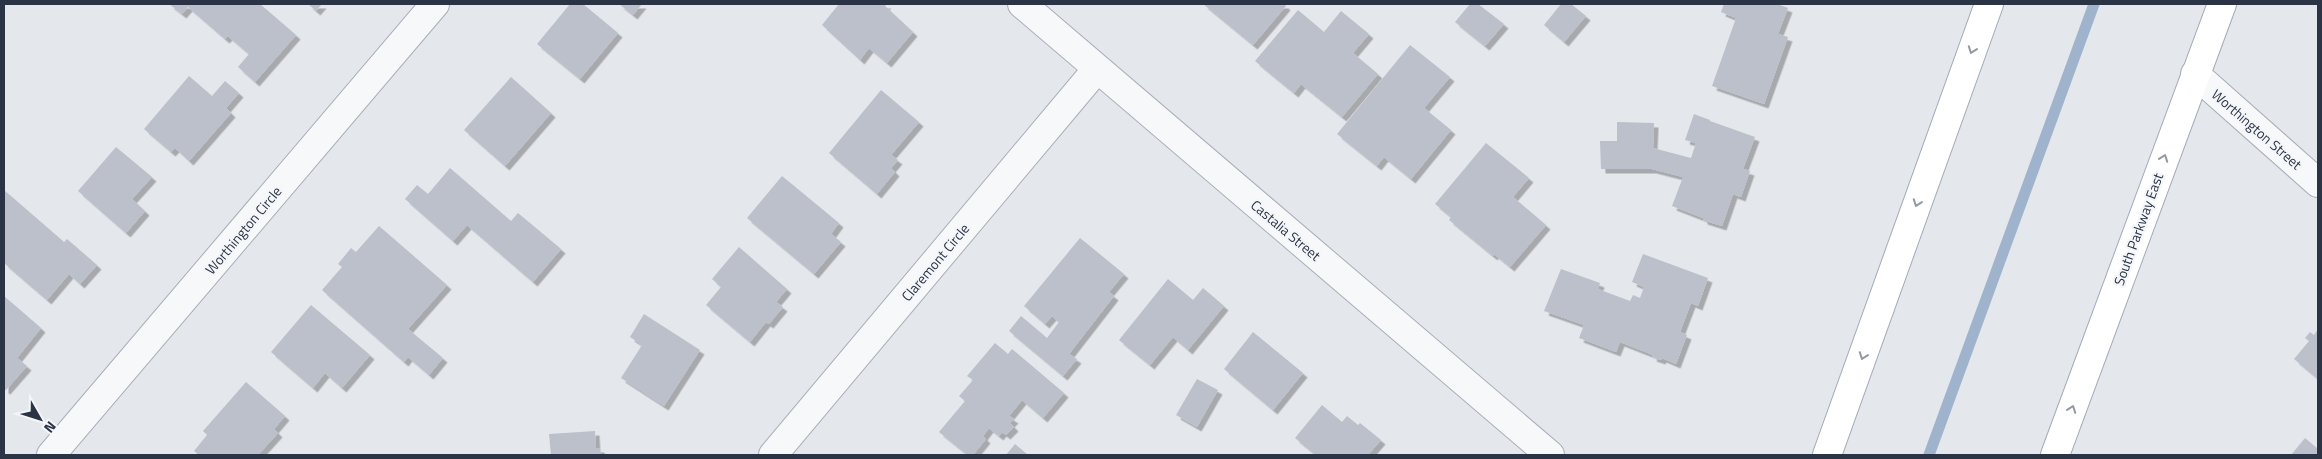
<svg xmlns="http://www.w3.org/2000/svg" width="2322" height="459" font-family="'Titillium Web',sans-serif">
<defs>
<filter id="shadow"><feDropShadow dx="4.5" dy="4.5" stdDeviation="0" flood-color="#0004"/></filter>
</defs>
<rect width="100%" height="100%" fill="#e4e7ec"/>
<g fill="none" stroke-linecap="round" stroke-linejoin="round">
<!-- stream -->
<path stroke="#9fb4cc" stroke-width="11" d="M1929 455 2094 4"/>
</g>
<!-- building -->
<g fill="#bbc0ca" filter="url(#shadow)">
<path d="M169 4H260L296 35 255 82 238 67 249 54 228 36 225 39 188 7 182 14Z"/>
<path d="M308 4H322L316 11Z"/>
<path d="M570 4H583L618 33 580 79 537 44Z"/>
<path d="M619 4H642L633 15Z"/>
<path d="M839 4H887L885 6 913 32 887 63 869 48 860 60 822 25Z"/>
<path d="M1203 4H1284L1286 6 1253 45Z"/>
<path d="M1470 4H1478L1504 24 1485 46 1455 22Z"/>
<path d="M1561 4H1571L1586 16 1564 42 1544 25Z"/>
<path d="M1724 4H1777L1788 8 1778 34 1788 37 1764 104 1712 86 1736 18 1721 12Z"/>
<path d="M1298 10 1324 32 1341 11 1369 34 1353 53 1378 74 1342 117 1301 84 1294 93 1255 61Z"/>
<path d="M1410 45 1450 77 1424 108 1451 130 1411 179 1384 157 1377 166 1337 134Z"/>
<path d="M189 76 212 96 225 81 239 93 226 108 231 113 189 161 175 148 171 152 144 129Z"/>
<path d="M511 77 551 113 505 166 464 130Z"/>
<path d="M881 90 919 122 891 155 898 160 891 168 895 172 877 194 829 153Z"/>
<path d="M1694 114 1710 120V121L1755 137 1743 169 1750 171 1741 197 1733 194 1722 226 1703 220V218L1672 206 1683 177 1652 169H1601L1600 141H1617V122L1654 123 1653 148 1691 158 1696 143 1685 140Z"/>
<path d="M1486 143 1529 178 1513 197 1546 225 1510 267 1494 254 1493 256 1449 220 1451 217 1435 204Z"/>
<path d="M116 147 152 177 132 199 145 211 126 233 78 191Z"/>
<path d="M450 168 511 221 518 213 561 249 533 282 467 225 453 241 405 199 417 185 428 194Z"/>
<path d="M782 176 839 223 831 234 841 242 814 274 747 218Z"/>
<path d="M4 190 64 242 67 239 97 265 80 284 69 274 47 300 4 263Z"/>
<path d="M379 226 447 285 408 329 443 358 429 375 408 357 404 362 322 290 342 267 338 264 351 248 356 252Z"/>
<path d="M1080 238 1124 274 1109 292 1114 296 1069 354 1077 359 1063 376 1009 331 1021 316 1047 338 1059 322 1052 316 1045 324 1024 306Z"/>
<path d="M739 247 787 289 776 302 783 307 769 324 766 322 750 342 706 305 721 287 712 279Z"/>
<path d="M1643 254 1708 278 1698 306 1691 303 1680 332 1687 335 1676 364 1662 358 1661 360 1652 357 1653 355 1620 342 1616 352 1579 338 1584 325 1544 311 1561 269 1600 283 1598 289 1630 301 1633 295 1640 298 1644 287 1632 282Z"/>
<path d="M1168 279 1193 300 1203 288 1224 306 1188 350 1173 337 1150 365 1119 340Z"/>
<path d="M4 296 41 328 17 358 27 366 6 390 4 389Z"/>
<path d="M311 305 370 355 342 388 325 373 313 388 271 352Z"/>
<path d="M644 314 700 350 664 406 621 378 642 345 630 337Z"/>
<path d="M2318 329V379L2294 359 2309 341 2305 338 2310 332 2314 335Z"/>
<path d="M1253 332 1303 373 1273 410 1224 369Z"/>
<path d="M995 343 1008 354 1012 349 1064 393 1043 418 1022 400 1009 416 1014 419 1010 423 1014 427 1006 435 1002 432 999 436 989 428 983 436 986 439 973 455H968L939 432 965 401 959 396 973 380 967 376Z"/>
<path d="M1197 379 1218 390 1197 427 1176 415Z"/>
<path d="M246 382 285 416 274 429 278 433 258 455H199L194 451 207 435 203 431Z"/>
<path d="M1322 405 1342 422 1347 416 1358 425 1360 423 1381 440 1368 455H1316L1295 438Z"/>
<path d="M595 431 596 448H600L601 455H551L549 434Z"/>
<path d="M2305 438 2318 449V455H2291Z"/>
<path d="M1015 444 1028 455H1006Z"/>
</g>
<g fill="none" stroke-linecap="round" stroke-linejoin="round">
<!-- minor casing -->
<g stroke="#a9aeb7" stroke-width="30">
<g id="minor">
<path d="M2195 74 2318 183"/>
<path d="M51 455 435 4"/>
<path d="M773 455 1097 69"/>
</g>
</g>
<!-- tertiary casing -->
<g stroke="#a9aeb7" stroke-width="30">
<path id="tertiary" d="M1022 4 1550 455"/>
</g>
<!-- primary casing -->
<g stroke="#a3abb8" stroke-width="30">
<g id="primary">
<path d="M1827 455 1989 4"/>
<path d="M2055 455 2222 4"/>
</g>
</g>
<!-- minor -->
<use href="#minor" stroke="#f7f8fa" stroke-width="28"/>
<!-- tertiary -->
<use href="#tertiary" stroke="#f7f8fa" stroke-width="28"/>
<!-- primary -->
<use href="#primary" stroke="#fff" stroke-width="28"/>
</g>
<!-- one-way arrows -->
<defs><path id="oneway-chevron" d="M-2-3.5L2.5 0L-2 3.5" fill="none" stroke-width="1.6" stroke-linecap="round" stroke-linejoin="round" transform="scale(1.25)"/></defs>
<g stroke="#959aa2">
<use href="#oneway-chevron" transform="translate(1972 50) rotate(110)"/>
<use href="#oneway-chevron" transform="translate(2164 158) rotate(-70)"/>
<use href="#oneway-chevron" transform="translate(1917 203) rotate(110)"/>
<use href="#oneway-chevron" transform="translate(1863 356) rotate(110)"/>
<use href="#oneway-chevron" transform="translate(2072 409) rotate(-70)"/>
</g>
<g text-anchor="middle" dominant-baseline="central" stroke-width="4.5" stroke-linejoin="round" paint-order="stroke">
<!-- street labels -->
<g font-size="14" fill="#2b3445" stroke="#f4f6f9">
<text transform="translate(2257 129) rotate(41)">Worthington Street</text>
<text transform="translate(2138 229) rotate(-70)">South Parkway East</text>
<text transform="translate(243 230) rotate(-50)">Worthington Circle</text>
<text transform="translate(1286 230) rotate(40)">Castalia Street</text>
<text transform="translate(935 262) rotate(-50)">Claremont Circle</text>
</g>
</g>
<!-- border -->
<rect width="2322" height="459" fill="none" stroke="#2b3445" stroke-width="10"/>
<!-- north arrow -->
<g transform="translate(40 419) rotate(129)" stroke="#f4f6f9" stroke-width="4" paint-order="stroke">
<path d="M0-4L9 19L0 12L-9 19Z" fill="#2b3445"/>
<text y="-8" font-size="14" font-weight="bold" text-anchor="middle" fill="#2b3445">N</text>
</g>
</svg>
